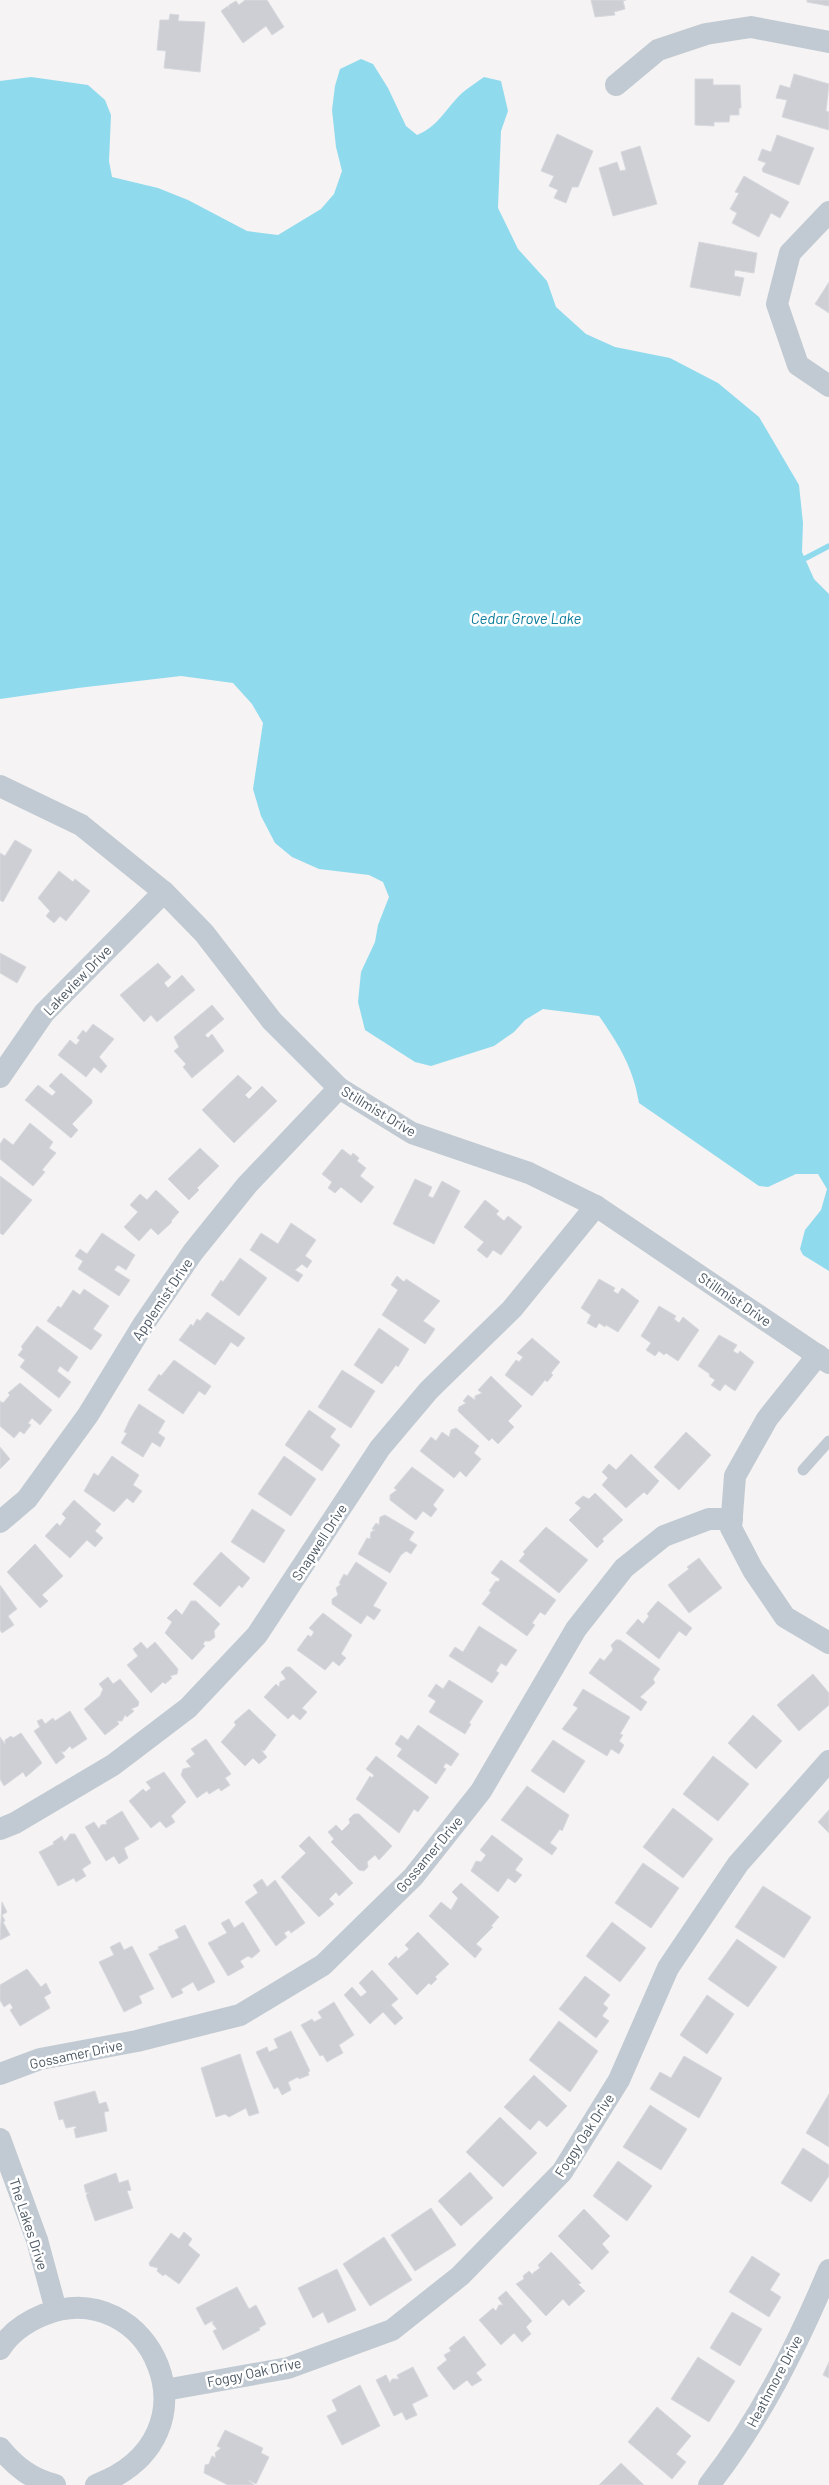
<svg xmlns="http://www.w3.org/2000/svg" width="829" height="2485" font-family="Barlow,sans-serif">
<rect width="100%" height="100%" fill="#f5f3f3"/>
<!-- water -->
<path fill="#90daee" d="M361 59 373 64 388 88 406 126 417 135C438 127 447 107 462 93 469 87 477 82 484 77L501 81 508 111 501 131 498 208 518 249 547 281 556 307 586 334 615 347 670 358 718 383 759 417 799 485 803 523 802 552 814 579 829 594V1271L803 1255 800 1249 805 1230 821 1210 827 1189 818 1174H796L768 1187 759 1186 639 1103C633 1067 619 1045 599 1016L543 1009 525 1020 514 1032 494 1046 431 1066 415 1062 365 1030 358 1002 361 972 375 942 378 925 389 897 383 882 369 875 319 869 292 857 275 843 261 816 253 789 263 723 252 704 233 683 181 676 78 688 0 699V81L31 77 88 85 105 100 111 115 109 161 112 177 158 188 188 200 247 231 278 235 321 209 334 194 342 171 336 147 332 110 335 86 340 69Z"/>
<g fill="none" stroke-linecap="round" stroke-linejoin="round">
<!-- stream -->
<path stroke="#90daee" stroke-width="5.5" d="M806 558 829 546"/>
</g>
<!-- building -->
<g fill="#cdcfd5" stroke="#d7d9de">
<path d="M245 0H267L284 27 272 35 266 26 243 43 221 11 228 6 229 9V5L236 1 239 5Z"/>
<path d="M591 0H626L623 1 625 9 614 12 615 15 595 17Z"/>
<path d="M807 0H829V6L807 2Z"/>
<path d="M170 14 179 15 178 21 205 22 200 72 164 68 166 51 157 50 160 20H169Z"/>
<path d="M794 74 829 84 826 111 829 112V130L782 117 787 100 776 98 780 85 790 88Z"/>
<path d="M695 79H713V85H740L741 108H739V115H730L729 122H714V126L695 125Z"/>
<path d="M557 134 593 151 578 187H572L566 203 554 198 558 190 549 186 554 176 541 171Z"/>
<path d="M777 135 814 148 799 185 763 172 762 169 766 163 758 160 762 149 771 152Z"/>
<path d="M640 146 657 204 613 216 599 168 617 162 620 171 626 170 621 152Z"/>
<path d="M744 176 789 202 780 218 771 213 759 237 732 223 737 213 730 209 739 193 735 192Z"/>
<path d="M699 242 757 253 754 273 735 270 734 276 744 278 740 296 690 287Z"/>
<path d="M829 282V313L815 304Z"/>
<path d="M15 840 32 850 3 902 0 900V853L5 856Z"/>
<path d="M59 871 73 882 75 879 90 891 66 921 60 916 54 923 46 916 50 911 38 898Z"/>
<path d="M0 953 26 967 17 983 0 973Z"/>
<path d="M158 963 171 977 164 983 168 988 182 975 195 990 157 1022 151 1015 144 1022 120 995Z"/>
<path d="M212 1005 224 1019 205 1035 208 1038 212 1034 224 1051 192 1078 183 1067 186 1064 174 1051 179 1047 174 1037Z"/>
<path d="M93 1024 114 1039 99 1057 107 1066 101 1073 94 1067 86 1077 58 1055 70 1040 76 1045 80 1040 77 1038 83 1030 86 1033Z"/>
<path d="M61 1073 92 1100V1103L72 1124 78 1130 71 1138 25 1100 38 1085 52 1096 56 1092 49 1086Z"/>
<path d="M238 1075 252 1088 245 1095 249 1099 262 1086 277 1101 234 1143 202 1110Z"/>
<path d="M30 1123 53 1142 49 1148 56 1153 42 1170 45 1172 33 1186 0 1159V1144L4 1138 13 1145Z"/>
<path d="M200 1148 219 1166 197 1188 199 1190 189 1200 168 1179Z"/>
<path d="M342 1149 351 1156 353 1153 359 1158 357 1161 366 1168 360 1176 374 1187 361 1203 341 1187 335 1193 328 1188 332 1182 322 1174Z"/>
<path d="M0 1176 32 1200 3 1235 0 1233Z"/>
<path d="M415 1179 432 1187 428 1196 433 1198 442 1181 460 1191 434 1244 393 1224Z"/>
<path d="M156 1190 179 1212 171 1221 172 1222 158 1235 151 1228 139 1241 124 1227 138 1212 130 1205 140 1194 147 1200Z"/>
<path d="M485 1200 499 1211 496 1214 504 1221 508 1216 522 1227 501 1255 493 1250 487 1258 477 1250 484 1242 464 1227Z"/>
<path d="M291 1223 316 1240 305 1256 312 1261 307 1268 302 1264 295 1270 303 1275 298 1282 250 1250 261 1233 278 1244Z"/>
<path d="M102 1233 135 1255 126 1270 118 1265 114 1270 130 1280 119 1296 78 1269 83 1261 75 1256 80 1249 87 1254Z"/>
<path d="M240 1258 267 1278 239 1316 211 1295 221 1280 223 1282Z"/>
<path d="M397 1276 404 1282 406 1279 440 1301 423 1321 435 1329 425 1344 382 1315 398 1290 391 1285Z"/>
<path d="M599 1279 615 1288 613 1291 618 1294 622 1288 639 1301 618 1332 606 1325 605 1327 599 1323 596 1328 587 1323 591 1315 581 1308Z"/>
<path d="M84 1289 109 1306 93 1329 102 1335 91 1350 47 1321 58 1306 61 1308 73 1290 80 1295Z"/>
<path d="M659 1306 676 1316 674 1319 679 1323 683 1317 699 1330 678 1361 666 1353 664 1355 659 1351 655 1356 646 1350 651 1343 641 1336Z"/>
<path d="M207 1312 245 1338 238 1347 231 1342 215 1365 179 1340 191 1324 193 1326 197 1319 200 1321Z"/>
<path d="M37 1326 78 1357 68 1372 60 1366 57 1371 71 1382 59 1398 20 1367 25 1360 18 1355 23 1349 21 1347Z"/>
<path d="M379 1328 409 1349 398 1367 396 1365 382 1384 354 1365Z"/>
<path d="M719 1335 737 1345 733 1351 738 1354 740 1351 754 1362 735 1391 725 1384 720 1391 711 1385 715 1380 709 1376 710 1374 698 1366Z"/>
<path d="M532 1338 560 1362 551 1373 553 1375 547 1382 545 1380 532 1396 505 1375 516 1360 519 1362 523 1357 517 1353Z"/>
<path d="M174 1360 211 1386 205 1395 199 1391 183 1414 148 1390 159 1374 161 1376Z"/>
<path d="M342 1370 375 1391 351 1428 318 1407Z"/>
<path d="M491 1376 522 1406 508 1421 514 1427 498 1444 492 1438 489 1441 458 1411 459 1407 466 1403 463 1401 468 1395 475 1400V1396L482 1393 478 1390Z"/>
<path d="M20 1383 52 1410 40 1425 32 1418 28 1423 31 1425 24 1434 20 1431 14 1438 0 1426V1401L3 1403 10 1395 8 1393Z"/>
<path d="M139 1404 165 1421 158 1433 165 1438 160 1447 152 1442 143 1457 121 1443 127 1433 124 1432 130 1419Z"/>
<path d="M309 1410 336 1429 330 1437 340 1445 322 1471 285 1445Z"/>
<path d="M456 1428 479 1446 474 1453 481 1459 466 1477 460 1471 454 1478 420 1451 431 1437 436 1441 442 1432 449 1437 451 1430Z"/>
<path d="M686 1432 711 1455 679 1490 654 1467Z"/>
<path d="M0 1447 10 1459 0 1469Z"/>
<path d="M631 1454 659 1481 647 1495 644 1492 626 1508 602 1485 608 1478 602 1472 609 1464 616 1470Z"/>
<path d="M112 1456 139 1475 133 1485 142 1491 133 1503 127 1498 114 1512 84 1491 94 1473 98 1476Z"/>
<path d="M284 1456 316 1479 291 1516 258 1494Z"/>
<path d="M412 1467 444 1490 433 1505 437 1509 431 1517 423 1511 416 1520 390 1500V1495L397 1490 394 1488Z"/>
<path d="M595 1493 623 1520 602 1539 604 1541 597 1548 569 1520 581 1508 575 1503 583 1496 589 1499Z"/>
<path d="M74 1500 101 1524 95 1531 103 1538 95 1547 87 1540 70 1558 45 1536 57 1523 60 1526 66 1518 62 1514Z"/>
<path d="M252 1509 285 1530 264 1563 231 1542Z"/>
<path d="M385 1515 414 1532 409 1540 417 1545 411 1554 406 1551 401 1555 390 1573 358 1554 367 1538 370 1539 371 1532 375 1530 372 1529 376 1523 379 1525 380 1517Z"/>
<path d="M546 1527 588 1560 559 1593 519 1561 525 1554 523 1552Z"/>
<path d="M35 1544 63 1576 42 1595 48 1601 40 1608 7 1572Z"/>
<path d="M221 1552 250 1578 242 1588 239 1585 220 1607 193 1584Z"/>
<path d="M699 1558 722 1588 689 1613 668 1585 689 1569 687 1567Z"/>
<path d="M501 1560 556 1600 545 1615 540 1612 532 1623 535 1625 527 1636 482 1604 491 1592 489 1591 496 1581 498 1582 500 1579 491 1573Z"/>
<path d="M356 1562 387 1583 373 1606 381 1610 374 1620 367 1615 361 1624 332 1604V1599L338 1595 336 1588 341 1584 339 1583 344 1574 347 1576Z"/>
<path d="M0 1585 17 1609 8 1616 14 1625 2 1633 0 1630Z"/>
<path d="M191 1601H196L220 1624 214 1631 215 1637 210 1641H205L203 1644 205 1646 192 1660 165 1633 172 1622 167 1618 176 1609 182 1615Z"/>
<path d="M658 1601 692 1628 686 1636 679 1631 659 1659 626 1633 638 1619 643 1624 649 1616 647 1614Z"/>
<path d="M323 1613 352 1635 341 1654 346 1658 339 1666 333 1661 325 1670 297 1650 308 1635 311 1637 314 1632 309 1628Z"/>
<path d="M479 1626 517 1650 506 1666 501 1663 496 1671 499 1673 492 1683 449 1656 455 1647 463 1652Z"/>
<path d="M616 1640H620L660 1669 653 1679 655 1683 640 1697 647 1702 641 1711 589 1673 600 1658 604 1661 613 1650 611 1645Z"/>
<path d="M141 1642 147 1649 155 1642 178 1669 177 1674 170 1676 172 1678 165 1684 163 1682 151 1693 127 1665 138 1656 133 1649Z"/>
<path d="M286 1667H290L317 1692 302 1708 307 1712 300 1720 293 1714 288 1719 264 1697 276 1684 279 1687 280 1682 286 1679 281 1672Z"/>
<path d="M813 1674 829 1693V1705L799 1731 777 1705Z"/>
<path d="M108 1677 113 1684 120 1679 139 1702 138 1706 131 1709 134 1711 127 1717 125 1715 122 1721H117L119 1724 105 1735 84 1709 100 1696 103 1689 99 1684Z"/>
<path d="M449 1680 483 1701 469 1723 471 1724 465 1734 429 1712 436 1701 428 1696 436 1684 443 1689Z"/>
<path d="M583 1689 630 1717 620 1734 623 1735 619 1741 624 1745 619 1754 611 1749 607 1756 562 1729 578 1708 573 1705Z"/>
<path d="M249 1709 276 1735 264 1751 261 1750 267 1757 259 1764 253 1758 245 1766 221 1742 236 1725 234 1722Z"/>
<path d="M70 1711 87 1739 72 1749 70 1746 64 1752 61 1751 65 1757 56 1764 34 1731 40 1727 37 1721 42 1719 45 1724 53 1718 55 1721Z"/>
<path d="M753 1715 782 1741 756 1769 728 1743Z"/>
<path d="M418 1725 459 1754 451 1766 446 1763 443 1767 446 1769 436 1784 397 1756 402 1749 395 1744 401 1735 408 1740Z"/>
<path d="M21 1733 42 1763 26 1777 23 1772 4 1786 0 1779V1737L5 1744V1740L11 1736 13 1738Z"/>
<path d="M206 1739 231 1774 225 1778 230 1785 221 1791 219 1788 209 1794 207 1791 197 1798 181 1775 183 1769 191 1767 186 1761 195 1754 191 1749Z"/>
<path d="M553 1740 585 1761 564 1793 531 1771Z"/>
<path d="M376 1756 429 1797 418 1812 414 1809 399 1833 356 1799 370 1776 372 1778 374 1775 366 1769Z"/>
<path d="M713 1756 749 1784 718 1821 683 1794Z"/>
<path d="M164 1772 186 1802 171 1816 175 1822 166 1828 160 1821 151 1828 129 1801 143 1789 146 1792 151 1788 146 1782Z"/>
<path d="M527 1786 569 1815 562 1831 560 1829 550 1843 557 1848 552 1855 501 1820Z"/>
<path d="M673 1808 713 1839 683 1878 643 1847Z"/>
<path d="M829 1810V1833L818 1822Z"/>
<path d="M122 1811 139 1839 124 1848 128 1858 119 1864 114 1856 106 1861 85 1827 94 1822 99 1829 101 1825 107 1824 106 1821Z"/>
<path d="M354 1814H359L392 1846 379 1860 375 1855 367 1862 368 1867 364 1871 359 1870 331 1842 334 1839 328 1832 336 1825 342 1831 350 1823 349 1819Z"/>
<path d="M70 1834H75L91 1863 82 1869 86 1876 76 1882 74 1878 58 1886 39 1852 54 1844 53 1842 62 1836 64 1841 66 1840Z"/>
<path d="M492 1835 523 1859 515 1870 522 1875 515 1883 508 1878 498 1892 471 1871 476 1861 481 1862 486 1855 480 1850Z"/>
<path d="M309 1836 353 1883 339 1896 336 1892 329 1899 334 1904 319 1917 281 1877 306 1853 299 1846Z"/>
<path d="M643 1863 679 1888 651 1928 615 1903Z"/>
<path d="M262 1879 267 1887 275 1880 305 1923 291 1933 289 1930 284 1933 287 1937 276 1946 245 1902 258 1893 253 1885Z"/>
<path d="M461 1883 499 1917 491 1926 493 1927 476 1944 482 1949 475 1958 429 1916 441 1902 451 1910 458 1898 452 1892Z"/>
<path d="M763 1886 811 1917 784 1958 735 1927Z"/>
<path d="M2 1902 7 1912 2 1915 5 1921 3 1922 10 1935 0 1940Z"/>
<path d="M229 1919 234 1928 243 1922 260 1951 252 1958 248 1956 240 1961 244 1967 228 1976 208 1943 227 1933 221 1923Z"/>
<path d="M612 1922 646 1948 620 1982 586 1956Z"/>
<path d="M185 1925 215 1982 198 1991 193 1982 181 1989 183 1993 172 1998 149 1954 159 1949 158 1947 179 1938 175 1930Z"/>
<path d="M418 1932 449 1964 435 1977 437 1979 431 1985 429 1983 417 1995 388 1964 396 1956 398 1959 409 1949 405 1945Z"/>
<path d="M737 1939 777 1967 748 2007 708 1979Z"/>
<path d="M120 1942 124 1950 132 1946 154 1989 139 1996 142 2003 124 2012 99 1962 114 1955 110 1947Z"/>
<path d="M27 1969 41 1987 46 1983 51 1993 44 1997 50 2008 20 2026 10 2010 13 2008 10 2003 4 2007 0 2000V1985Z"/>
<path d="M372 1970 398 1999 391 2005 403 2018 395 2025 383 2012 370 2024 344 1995 352 1987 361 1997 367 1992 359 1983Z"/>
<path d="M585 1976 610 1995 603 2004 608 2008 602 2016 609 2021 596 2038 559 2009Z"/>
<path d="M707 1995 734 2014 707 2054 680 2035Z"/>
<path d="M334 2002 354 2035 339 2045 343 2053 327 2062 323 2055 320 2056 301 2025 312 2019 314 2022 322 2018 318 2012Z"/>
<path d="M559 2021 598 2051 570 2092 529 2060Z"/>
<path d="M291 2031 310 2071 308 2072 309 2075 299 2079 298 2077 288 2082 291 2090 282 2095 278 2087 274 2089 256 2052 267 2047 269 2052 278 2048 274 2039Z"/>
<path d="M240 2054 259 2113 249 2116 246 2108 229 2117 225 2114 216 2117 201 2068Z"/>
<path d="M684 2056 722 2078 699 2118 650 2089 660 2072 671 2078Z"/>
<path d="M534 2075 567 2106 547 2127 539 2120 530 2130 504 2107Z"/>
<path d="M95 2091 99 2104 106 2102 109 2111 104 2112 107 2131 76 2138 74 2129 76 2128V2126L66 2128 63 2119 59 2120 54 2102Z"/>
<path d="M829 2094V2147L806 2133Z"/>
<path d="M650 2105 687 2129 661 2170 623 2147Z"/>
<path d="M500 2117 537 2153 503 2187 466 2152Z"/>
<path d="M803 2148 829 2165V2176L811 2202 781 2183Z"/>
<path d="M618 2161 652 2186 627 2221 593 2196Z"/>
<path d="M470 2172 493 2198 461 2226 438 2201Z"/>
<path d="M116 2173 119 2183 128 2180 131 2190 127 2191 133 2208 95 2221 86 2195 89 2192 86 2193 84 2185Z"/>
<path d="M431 2208 456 2245 415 2271 391 2235Z"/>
<path d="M584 2209 610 2236 602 2244 609 2252 592 2270 558 2236Z"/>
<path d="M184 2232 192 2239 188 2245 200 2255 179 2284 165 2274 163 2276 157 2271 158 2268 150 2266 149 2263 171 2233 179 2239Z"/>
<path d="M384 2237 412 2280 370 2306 343 2264Z"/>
<path d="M551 2252 581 2283 578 2284 585 2291 569 2306 563 2299 546 2316 516 2284 524 2279 523 2276 529 2271 533 2275V2273L540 2268 538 2265Z"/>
<path d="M752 2256 780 2274 770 2290 781 2297 769 2317 729 2292Z"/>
<path d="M337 2269 356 2310 328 2323 323 2312 313 2318 298 2288Z"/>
<path d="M237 2287 249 2309 256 2305 266 2324 259 2328 260 2330 223 2350 213 2331 217 2329 212 2323 214 2322 212 2321 205 2325 196 2308Z"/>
<path d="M506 2291 532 2321 526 2327 531 2334 522 2342 514 2333 501 2345 479 2320 493 2308 496 2311 499 2305H503L498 2298Z"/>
<path d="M732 2312 762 2329 740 2366 710 2348Z"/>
<path d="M464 2336 486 2365 476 2373 482 2380 472 2386 467 2380 454 2390 437 2368 447 2360 444 2355 451 2351 449 2348Z"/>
<path d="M698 2357 735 2381 709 2422 671 2399Z"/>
<path d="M829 2362V2378L823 2375Z"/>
<path d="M413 2367 428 2396 412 2404 417 2415 406 2420 402 2412 394 2416 376 2380 386 2375 390 2383 392 2379H399L397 2375Z"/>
<path d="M360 2385 380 2426 342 2445 327 2416 337 2411 332 2400Z"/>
<path d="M657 2407 691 2436 676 2454 686 2462 672 2479 628 2442Z"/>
<path d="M225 2430 263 2448 261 2453 269 2457 256 2484 248 2480 254 2485H228L204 2473 205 2465 209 2464 212 2456 216 2458 215 2453 221 2448 217 2446Z"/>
<path d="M621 2463 644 2485H599Z"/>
</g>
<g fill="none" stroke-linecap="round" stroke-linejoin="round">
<!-- service -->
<path stroke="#c1cad2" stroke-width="11" d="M803 1470 829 1441"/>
<!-- minor -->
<g stroke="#c1cad2" stroke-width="22">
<path d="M616 85 658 50 706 34 751 27 829 42"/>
<path d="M829 212 790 253 777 304 798 365 829 386"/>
<path d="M0 786 81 825 164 892 204 933 272 1021 339 1088 412 1133 529 1173 596 1206 829 1363"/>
<path d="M0 1077 44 1013 164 892"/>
<path d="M818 1355 767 1419 735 1476 731 1528 753 1570 785 1617 829 1643"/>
<path d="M0 1522 27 1499 88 1415 143 1325 193 1252 247 1185 339 1088"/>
<path d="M0 1829 15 1823 113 1765 188 1708 257 1635 380 1448 429 1390 512 1309 596 1206"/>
<path d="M0 2074 40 2059 137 2041 240 2015 323 1965 413 1877 481 1791 576 1629 624 1568 664 1536 709 1519H732"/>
<path d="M0 2139 37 2240 56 2310"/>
<path d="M0 2349C10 2333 26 2322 43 2315 149 2272 226 2436 96 2485"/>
<path d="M165 2390 288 2368 392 2330 460 2276 562 2172 619 2080 668 1968 738 1864 829 1761"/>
<path d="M0 2448C16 2467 31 2479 55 2485"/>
<path d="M709 2485C760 2420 797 2346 829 2270"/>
</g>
</g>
<g text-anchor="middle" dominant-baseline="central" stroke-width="5" stroke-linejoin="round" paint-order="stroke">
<!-- street labels -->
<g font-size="14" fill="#4a5661" stroke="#fff">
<text transform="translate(77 980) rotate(-46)">Lakeview Drive</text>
<text transform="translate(379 1111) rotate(31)">Stillmist Drive</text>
<text transform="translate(162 1299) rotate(-56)">Applemist Drive</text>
<text transform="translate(735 1299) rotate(34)">Stillmist Drive</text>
<text transform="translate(319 1542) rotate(-57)">Snapwell Drive</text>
<text transform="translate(429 1854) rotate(-50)">Gossamer Drive</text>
<text transform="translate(76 2054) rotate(-12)">Gossamer Drive</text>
<text transform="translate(584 2135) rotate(-57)">Foggy Oak Drive</text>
<text transform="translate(29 2224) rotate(72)">The Lakes Drive</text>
<text transform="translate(254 2372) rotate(-12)">Foggy Oak Drive</text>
<text transform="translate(774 2381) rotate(-62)">Heathmore Drive</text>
</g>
<!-- water labels -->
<g font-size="15" font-style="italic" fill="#0c7c9b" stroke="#fff">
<text x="526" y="618">Cedar Grove Lake</text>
</g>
</g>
</svg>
